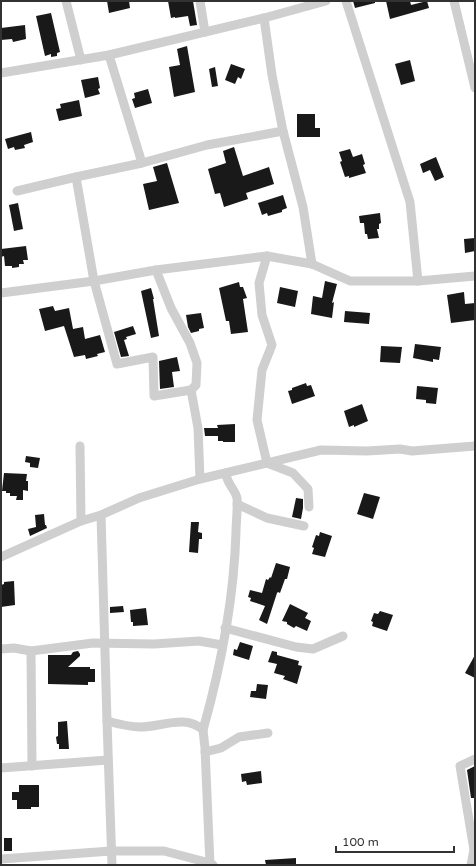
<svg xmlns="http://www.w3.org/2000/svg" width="476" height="866" font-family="'Varela Round',sans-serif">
<rect width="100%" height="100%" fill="#fff"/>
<!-- building -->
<g fill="#191919">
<path d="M107 1H129L130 8 109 13Z"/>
<path d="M168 1H193L197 25 190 26 188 16 175 18V17L171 18Z"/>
<path d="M353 1H375V3L355 8Z"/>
<path d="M386 1H410L411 5 427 1 429 8 390 19Z"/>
<path d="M51 13 60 52 57 53V56L51 57V54L45 56 36 16Z"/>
<path d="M25 25 26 39 13 42 12 39 1 40V28Z"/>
<path d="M187 46 195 92 174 97 169 67 180 65 177 49Z"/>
<path d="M410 60 415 81 401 85 395 64Z"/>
<path d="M231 64 245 69 241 79 238 77 235 84 225 80Z"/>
<path d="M215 67 218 86 212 87 209 69Z"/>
<path d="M98 77 100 88 98 89 100 94 85 98 81 80Z"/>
<path d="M148 89 152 103 135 108 132 99 135 98 134 93Z"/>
<path d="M79 100 82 116 59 121 56 109 61 108 60 104Z"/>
<path d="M297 114H315V128H320V137H297Z"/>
<path d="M31 132 33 142 24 145 25 148 15 150 14 147 8 149 5 139Z"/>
<path d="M234 147 243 176 269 167 274 184 246 193 248 199 224 207 220 193 215 194 208 169 226 163 223 151Z"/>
<path d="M350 149 353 157 362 154 365 164 363 165 366 173 349 178V176L345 177 340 162 342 161 339 152Z"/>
<path d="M436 157 444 177 435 181 430 170 423 173 420 164Z"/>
<path d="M167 163 179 203 149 210 143 184 157 181 153 167Z"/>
<path d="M283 195 287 208 282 210V212L268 216 267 213 262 215 258 203Z"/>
<path d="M18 203 23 229 14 231 9 205Z"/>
<path d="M380 213 381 223 379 224V229H377L379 238 368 239 367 234H365L364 223H360L359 216Z"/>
<path d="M475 238V251L465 253 464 239Z"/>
<path d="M26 246 28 260H23L24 264H19V267L12 268V266H5L4 256 1 257V249Z"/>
<path d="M325 281 337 284 332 303 334 302 332 318 311 314 313 296 322 298Z"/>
<path d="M239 282 240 287H243L247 298 243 299 248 332 231 334 229 321H226L219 288Z"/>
<path d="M280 287 298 291 295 307 277 303Z"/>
<path d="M151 288 154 299H153L159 336 151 338 141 291Z"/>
<path d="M464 292 465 304 475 303V320L451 323 447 295Z"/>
<path d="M53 306 55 311 69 308 73 329 83 327 85 339 100 335 105 352 97 354 98 356 86 359 85 355 74 357 64 326 45 331 39 309Z"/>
<path d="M345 311 370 313 369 324 344 322Z"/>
<path d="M201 313 204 328 199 329V331L191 333 188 327 186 315Z"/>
<path d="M133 326 136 334 126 337 127 339 124 340 129 356 121 357 114 332Z"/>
<path d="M415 344 441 347 439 360 433 359V362L413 358Z"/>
<path d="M381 346 402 347 400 363 380 362Z"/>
<path d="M177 357 180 371 172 372 174 387 160 389 159 361Z"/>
<path d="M306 383 307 386 311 385 315 396 292 404 288 391 292 390V388Z"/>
<path d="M417 386 438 388 436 404 426 403V400L416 399Z"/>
<path d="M362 404 368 421 354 427V425L349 427 344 411Z"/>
<path d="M235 424V442H223V441H218V436H205L204 428H218L217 425Z"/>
<path d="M26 456 40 458 38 468 30 467V463L25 462Z"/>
<path d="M4 473 27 474 26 481H28V491L23 490V500H16L17 496H10V493H6V491H2Z"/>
<path d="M364 493 380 497 373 519 357 514Z"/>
<path d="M296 498 303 499V508L301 519 292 517Z"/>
<path d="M44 514 45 525H46L47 528 30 536 28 529 36 527 35 515Z"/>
<path d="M191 522H199L198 532 202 533V539H199L198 553 189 552Z"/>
<path d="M320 532 332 536 325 557 312 554 314 548 312 547 316 535 319 536Z"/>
<path d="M276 563 290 567 287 579H285L280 593 278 592 277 593 267 624 259 620 265 606 250 601 251 598 248 597 250 590 262 593 266 579 268 580 270 577 271 578Z"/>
<path d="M14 581 15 605 1 607V585L4 584V582Z"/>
<path d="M290 604 308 613 305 618 311 621 307 631 296 626 294 628 287 624V622L282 621Z"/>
<path d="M123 606 124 612 110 613V607Z"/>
<path d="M146 608 148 625 133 626V622H131L130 610Z"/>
<path d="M380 611 393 615 387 631 372 626 373 622 371 621 374 613 378 614Z"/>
<path d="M240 642 253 646 249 660 233 655 234 649 237 650Z"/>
<path d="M78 651 80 654V656L68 667H90V669H95V682H88V685L48 684V655H71L73 652Z"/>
<path d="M272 651 277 652V655L299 661 298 665 302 666 297 684 283 679 285 676 274 673 277 664 268 662Z"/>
<path d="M475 655V678L465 673Z"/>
<path d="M257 684 268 685 266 699 250 697 251 691H256Z"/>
<path d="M67 721 69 749H59V744H57L56 737 58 736V722Z"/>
<path d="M475 766V798H471L467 770Z"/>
<path d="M261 771 262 783 247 785 246 781 242 782 241 774Z"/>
<path d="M19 785H39V807H31V809H17V800H12V792H19Z"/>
<rect x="4" y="838" width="8" height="13"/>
<path d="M296 858V865H266L265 860Z"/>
</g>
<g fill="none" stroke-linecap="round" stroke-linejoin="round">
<!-- minor -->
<g stroke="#cfcfcf" stroke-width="9">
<path d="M66 1 81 60"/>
<path d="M200 1 205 32"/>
<path d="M346 1 410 202 418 281"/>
<path d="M454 1 475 88"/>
<path d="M264 18 272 75 283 131 303 207 312 264"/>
<path d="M109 55 142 163"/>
<path d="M1 73 109 55 264 18 326 1"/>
<path d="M76 177 94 281 117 364 153 357 154 396 191 390 198 428 200 479"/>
<path d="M17 191 76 177 142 163 207 145 283 131"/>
<path d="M267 256 259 283 262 315 272 345 262 370 257 420 267 463 293 473 308 489 309 507"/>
<path d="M156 270 171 308 190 343 197 363 196 385 191 390"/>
<path d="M1 293 94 281 156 270 267 256 312 264 350 281H418L475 276"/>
<path d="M80 446 81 521"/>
<path d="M237 504 267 518 304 526"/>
<path d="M101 515 107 721 112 865"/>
<path d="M1 557 81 521 101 515 139 498 200 479 321 450 367 451 400 449 412 451 475 446"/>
<path d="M225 628 296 647 313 649 343 636"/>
<path d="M1 649 14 648 31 651 93 643 154 644 199 641 222 645"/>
<path d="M31 651 32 766"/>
<path d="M107 721C118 724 129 727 140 727 162 727 185 714 203 730L205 748 210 865"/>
<path d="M203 730C221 666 234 598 236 532 236 523 238 506 237 498 235 489 226 483 226 473"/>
<path d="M205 752 221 748 239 737 268 733"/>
<path d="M1 768 108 760"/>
<path d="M1 859 111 851H164L210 863 213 865"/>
<path d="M471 865 474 850 460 766 475 759"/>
</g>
</g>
<!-- border -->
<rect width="476" height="866" fill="none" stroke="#323232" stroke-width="4"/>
<!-- scale -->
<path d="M336 846v6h118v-6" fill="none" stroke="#323232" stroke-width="2"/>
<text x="342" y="846" font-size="12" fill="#323232" stroke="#ffffff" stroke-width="3" paint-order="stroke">100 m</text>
</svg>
